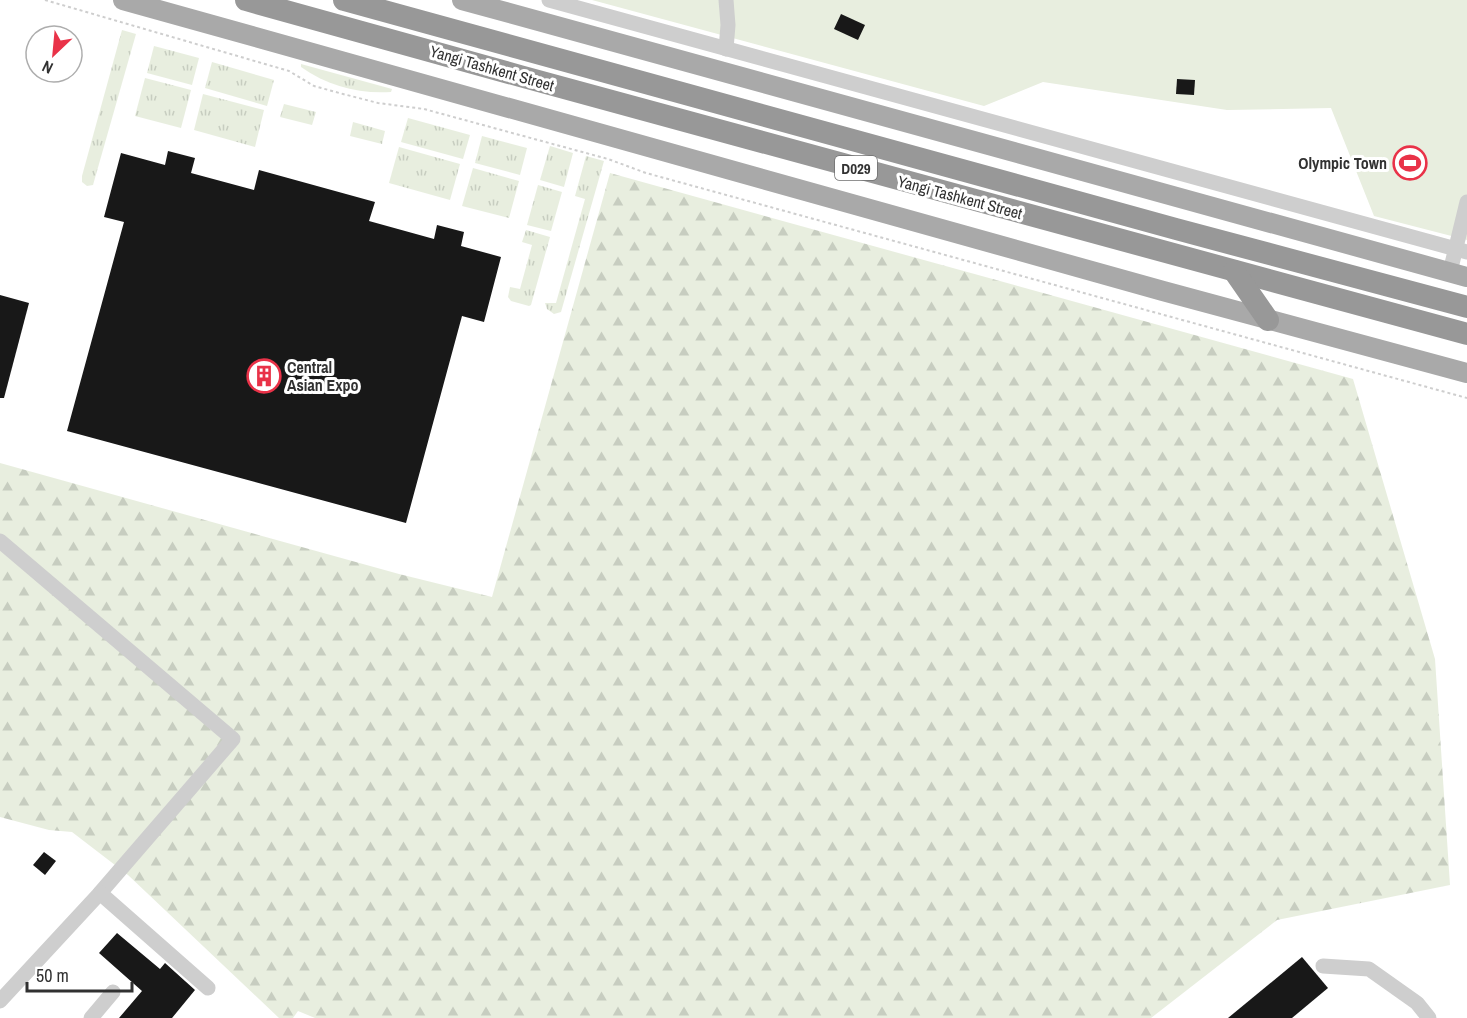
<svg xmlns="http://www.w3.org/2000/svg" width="1467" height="1018" font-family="'Archivo Narrow',sans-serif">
<defs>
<pattern id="grass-tufts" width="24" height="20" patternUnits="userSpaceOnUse" patternTransform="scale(1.5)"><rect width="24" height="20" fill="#e8eedf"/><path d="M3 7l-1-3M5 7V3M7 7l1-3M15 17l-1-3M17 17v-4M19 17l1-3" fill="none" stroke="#c7cdc0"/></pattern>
<pattern id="forest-firs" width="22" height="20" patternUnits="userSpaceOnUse" patternTransform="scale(1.5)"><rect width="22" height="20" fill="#e8eedf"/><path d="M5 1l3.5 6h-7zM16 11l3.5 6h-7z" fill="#c7cdc0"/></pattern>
</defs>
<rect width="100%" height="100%" fill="#fff"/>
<!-- grass -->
<g fill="url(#grass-tufts)">
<path d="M122 30 136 34 93 185 87 186 82 182V176Z"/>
<path d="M154 46 199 58 192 85 147 73Z"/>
<path d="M212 62 274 80 267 106 205 88Z"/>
<path d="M301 64 392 89 391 92C358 94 328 86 301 67Z"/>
<path d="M145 78 191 90 181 128 135 116Z"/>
<path d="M203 94 264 110 255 147 194 130Z"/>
<path d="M284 104 316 112 312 125 280 117Z"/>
<path d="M408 118 470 135 463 159 401 142Z"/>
<path d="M353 122 385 131 382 144 350 136Z"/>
<path d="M482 136 527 148 520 175 475 163Z"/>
<path d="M550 146 573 153 564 187 540 180Z"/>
<path d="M399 147 460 164 450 200 389 183Z"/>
<path d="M586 156 604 161 561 312 554 314 547 309 545 303H556L585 199 575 196Z"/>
<path d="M473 168 519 181 509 218 462 206Z"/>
<path d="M538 185 562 192 551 231 527 225Z"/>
<path d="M526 230 550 237 531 305 529 306 511 301 508 297 510 287 520 289 532 245 522 242Z"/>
</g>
<!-- forest -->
<path fill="url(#forest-firs)" d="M610 173 1353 379 1435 659 1450 885 1277 920 1151 1018H315L298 1011 293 1018H279L128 875 72 832 49 830 0 817V463L399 574 492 597Z"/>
<!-- park -->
<path fill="#e8eedf" d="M592 0H1467V240L1374 216 1331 108 1227 110 1043 82 984 106Z"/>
<!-- building -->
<g fill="#181818">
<path d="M841 14 865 25 858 40 834 29Z"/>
<path d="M1177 79 1195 80 1194 95 1176 94Z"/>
<path d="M168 151 195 158 191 173 254 190 259 170 375 202 369 221 434 239 437 225 464 232 461 246 501 257 484 322 462 316 406 523 67 431 124 222 104 217 121 153 165 165Z"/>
<path d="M0 295 29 303 4 398H0Z"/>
<path d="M44 852 56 861 45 875 33 865Z"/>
<path d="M117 933 160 969 165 963 195 990 172 1018H119L142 991 99 953Z"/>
<path d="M1302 957 1328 988 1292 1018H1228Z"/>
</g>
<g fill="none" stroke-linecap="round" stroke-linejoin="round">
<!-- path -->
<path stroke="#cecece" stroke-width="2" stroke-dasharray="3 3" stroke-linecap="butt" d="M45 0 289 71 314 86 343 94 378 103 424 109 608 159 646 173 1467 398"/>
<!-- minor -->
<g stroke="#cecece" stroke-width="15">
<path d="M549 0 1467 252"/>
<path d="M726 0 728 25 726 49"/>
<path d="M1450 272 1467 202"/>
<path d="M0 541 233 739 100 893"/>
<path d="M1323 966 1369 969 1417 1003 1429 1018"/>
<path d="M0 1001 100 893 208 988"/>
<path d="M91 1018 113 992"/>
</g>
<!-- major -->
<g stroke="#a9a9a9" stroke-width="20">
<path d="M123 0 1163 291 1467 373"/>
<path d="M462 0 1467 277"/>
</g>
<!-- highway -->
<g stroke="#989898" stroke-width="22">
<path d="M246 0 520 76 1467 334"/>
<path d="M344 0 1176 229 1467 307"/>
<path d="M1234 271 1268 320"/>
</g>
</g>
<!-- icons -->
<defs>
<g id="stadium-ring" transform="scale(1.725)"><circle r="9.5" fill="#fff" stroke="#e93248" stroke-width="1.5"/><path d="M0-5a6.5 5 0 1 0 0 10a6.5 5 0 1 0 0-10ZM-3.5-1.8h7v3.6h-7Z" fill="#e93248"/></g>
<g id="building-ring" transform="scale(1.725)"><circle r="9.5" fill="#fff" stroke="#e93248" stroke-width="1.5"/><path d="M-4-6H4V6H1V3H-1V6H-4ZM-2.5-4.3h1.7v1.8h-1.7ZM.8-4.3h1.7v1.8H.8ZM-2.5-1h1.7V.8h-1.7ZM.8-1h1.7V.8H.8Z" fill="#e93248"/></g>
</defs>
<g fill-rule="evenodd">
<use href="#stadium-ring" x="1410" y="163"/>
<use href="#building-ring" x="264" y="376"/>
</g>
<g text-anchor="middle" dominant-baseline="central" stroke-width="6" stroke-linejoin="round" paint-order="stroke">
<!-- shield labels -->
<rect fill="#fff" stroke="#6f6f6f" stroke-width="1.5" x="835" y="156" width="42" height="24" rx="4.5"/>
<g font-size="15" font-weight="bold" fill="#313131">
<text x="856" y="168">D029</text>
</g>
<!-- street labels -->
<g font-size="16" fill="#313131" stroke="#fff">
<text transform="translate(492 68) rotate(16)">Yangi Tashkent Street</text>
<text transform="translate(960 197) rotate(15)">Yangi Tashkent Street</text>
</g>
<!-- poi labels -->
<g font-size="16" font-weight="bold" fill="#313131" stroke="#fff" text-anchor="end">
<text x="1387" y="163">Olympic Town</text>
<text x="287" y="367" text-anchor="start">Central<tspan x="287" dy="18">Asian Expo</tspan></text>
</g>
</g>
<!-- north arrow -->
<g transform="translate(54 54) rotate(206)"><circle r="28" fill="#ffffff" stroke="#adadad" stroke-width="1.5"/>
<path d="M0-4.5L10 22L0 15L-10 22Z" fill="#e93248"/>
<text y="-9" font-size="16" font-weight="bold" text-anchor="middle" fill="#313131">N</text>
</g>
<!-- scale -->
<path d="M27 982v9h105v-9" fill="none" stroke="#313131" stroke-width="3"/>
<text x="36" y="982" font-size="18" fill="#313131" stroke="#ffffff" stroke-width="4.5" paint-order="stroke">50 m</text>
</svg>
